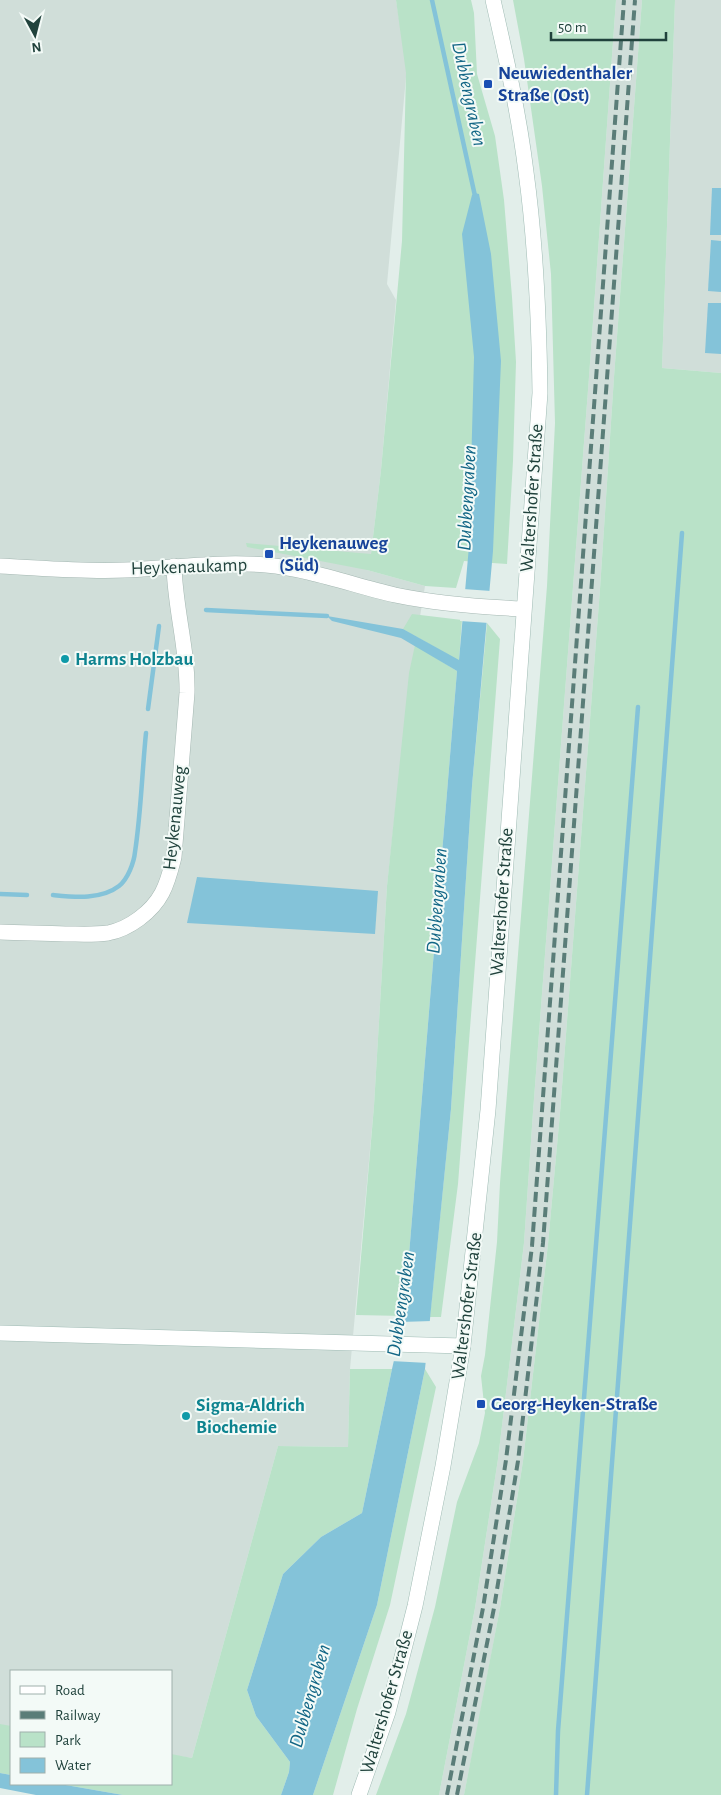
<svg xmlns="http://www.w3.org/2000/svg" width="721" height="1795" font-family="'Alegreya Sans',sans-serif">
<rect width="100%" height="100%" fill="#e2eeea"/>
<!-- built -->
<g fill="#d0ded9">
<path d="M0 0H396L406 61V77L387 284 396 300 381 470 371 554 367 570 425 586 410 678 387 886 374 1106 350 1369 348 1447 278 1446 192 1758 171 1755V1671H11V1730L0 1728Z"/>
<path d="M616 0H642L614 377 600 589 560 1113 548 1244 523 1461 500 1608 479 1720 464 1795H439L475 1608 498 1459 524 1243 533 1112 589 377Z"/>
<path d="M675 0H721V373L662 368Z"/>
</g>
<!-- green -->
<g fill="#b9e2c8">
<path d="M396 0H471L474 13 477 74 495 136 504 200 512 297 516 362 513 461 507 564 464 561 456 588 425 586 367 570 247 547 246 543 371 554 381 470 402 241 406 73Z"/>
<path d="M513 0H616L589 377 533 1112 524 1243 498 1459 475 1608 439 1795H376L406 1714 435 1607 457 1502 479 1443 485 1413 481 1376 485 1355 497 1242 500 1183 547 586 555 423 551 274 542 186 524 59Z"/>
<path d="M642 0H675L662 368 721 373V1795H464L500 1608 523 1461 548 1244 560 1113 600 589 614 377Z"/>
<path d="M412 614 462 620 459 661 403 629Z"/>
<path d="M487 623 500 639 458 1184 441 1317H430L451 1109 472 786Z"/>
<path d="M415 645 457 671 404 1316 356 1315 374 1106 387 886 409 673Z"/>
<path d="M350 1369H392L362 1513 321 1537 283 1574 247 1690 256 1716 290 1762 289 1772 281 1795H123L60 1784H171V1754L192 1758 278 1446 348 1447Z"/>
<path d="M425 1369 436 1387 390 1605 357 1709 333 1795H313L377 1605Z"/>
<path d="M0 1724 11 1726V1775L0 1773Z"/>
</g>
<!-- water -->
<g fill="#84c3d9">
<path d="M712 188H721V235H710Z"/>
<path d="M475 193 479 194 491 254 501 361 493 551 472 786 451 1109 425 1369 377 1605 313 1795H281L289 1772 290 1762 256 1716 247 1690 283 1574 321 1537 362 1513 392 1369 404 1316 457 671 401 638 332 621 327 616 403 629 459 660 469 546 474 357 462 234 472 195Z"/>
<path d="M711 240 721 241V292L708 291Z"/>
<path d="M708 303H721V354L705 353Z"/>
<path d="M197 877 378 891 375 934 187 923Z"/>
<path d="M0 1773 11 1775V1784H60L123 1795H36L0 1788Z"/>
</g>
<!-- pier -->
<g fill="#e2eeea">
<path d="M463 589 491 591 489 623 460 621Z"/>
<path d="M432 1321 428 1363 391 1361 400 1322Z"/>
</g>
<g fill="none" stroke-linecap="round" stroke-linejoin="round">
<!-- stream -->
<g stroke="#84c3d9" stroke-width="4.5">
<path d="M432 0 475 196"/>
<path d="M206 610 327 616"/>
<path d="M148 709 159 626"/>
<path d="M0 894 27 895"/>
<path d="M53 895C74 897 101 900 119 886 128 879 134 862 135 852 141 813 142 772 146 733"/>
<path d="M556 1795 558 1731 638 707"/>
<path d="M587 1795 682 533"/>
</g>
<!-- street casing -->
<g stroke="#a4b7b2" stroke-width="16">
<g id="street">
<path d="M0 566C42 568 84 572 125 570 172 568 219 561 266 565 310 569 352 585 395 595 438 604 480 607 523 609"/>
<path d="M0 932C22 933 44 933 65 934 79 934 94 935 108 933 129 929 152 912 162 893 168 882 171 869 174 857L187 693C188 650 175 609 174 566"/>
</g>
</g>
<!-- secondary casing -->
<g stroke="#9fbbb4" stroke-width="16">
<g id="secondary">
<path d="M0 1333 463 1346"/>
<path d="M359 1795 388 1712 415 1606 443 1466 463 1346 488 1110 540 393C539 319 536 245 526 172 519 114 506 57 493 0"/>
</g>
</g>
<!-- street -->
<use href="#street" stroke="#fff" stroke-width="15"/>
<!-- secondary -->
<use href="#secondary" stroke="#fff" stroke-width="15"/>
<!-- rail -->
<g stroke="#5a7d78" stroke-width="4" stroke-dasharray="10 5" stroke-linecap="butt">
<path d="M447 1795 483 1608 506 1460 532 1246 624 0"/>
<path d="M457 1795 494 1608 518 1461 543 1243 635 0"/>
</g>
</g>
<!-- markers -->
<g fill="#1a4fb4" stroke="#f3faf7" stroke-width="2">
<rect x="483" y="79" width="10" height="10" rx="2.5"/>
<rect x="264" y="549" width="10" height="10" rx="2.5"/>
<rect x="476" y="1399" width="10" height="10" rx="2.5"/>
</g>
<g fill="#0f9aa8" stroke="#f3faf7" stroke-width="2">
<circle cx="65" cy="659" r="5"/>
<circle cx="186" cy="1416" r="5"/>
</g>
<g text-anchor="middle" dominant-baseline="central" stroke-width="4" stroke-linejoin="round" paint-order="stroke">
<!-- transit labels -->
<g font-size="19" font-weight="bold" fill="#164399" stroke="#f3faf7" text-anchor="start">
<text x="498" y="73">Neuwiedenthaler<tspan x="498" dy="22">Straße (Ost)</tspan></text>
<text x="279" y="543">Heykenauweg<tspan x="279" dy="22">(Süd)</tspan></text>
<text x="491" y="1404">Georg-Heyken-Straße</text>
</g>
<!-- street labels -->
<g font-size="19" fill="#20423c" stroke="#f3faf7">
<text transform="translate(532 498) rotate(-86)">Waltershofer Straße</text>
<text transform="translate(189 567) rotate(-2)">Heykenaukamp</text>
<text transform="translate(175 818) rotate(-84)">Heykenauweg</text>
<text transform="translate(502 902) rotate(-86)">Waltershofer Straße</text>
<text transform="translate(467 1306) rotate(-83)">Waltershofer Straße</text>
<text transform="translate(387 1702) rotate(-74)">Waltershofer Straße</text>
</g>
<!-- culture labels -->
<g font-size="19" font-weight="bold" fill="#0d838f" stroke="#f3faf7" text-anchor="start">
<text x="75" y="659">Harms Holzbau</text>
<text x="196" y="1405">Sigma-Aldrich<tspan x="196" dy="22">Biochemie</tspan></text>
</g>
<!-- water labels -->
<g font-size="20" font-style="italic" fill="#126685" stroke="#f3faf7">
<text transform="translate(469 94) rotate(78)">Dubbengraben</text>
<text transform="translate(467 498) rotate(-87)">Dubbengraben</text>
<text transform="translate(437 901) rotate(-86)">Dubbengraben</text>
<text transform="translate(401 1304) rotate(-82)">Dubbengraben</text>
<text transform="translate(310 1696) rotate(-74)">Dubbengraben</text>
</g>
</g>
<!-- legend -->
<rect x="10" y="1670" width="162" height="115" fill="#f3faf7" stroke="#9fb0ac"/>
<rect x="20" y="1686" width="25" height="8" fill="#ffffff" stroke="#9fb0ac"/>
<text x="55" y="1695" font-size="15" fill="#20423c">Road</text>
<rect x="20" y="1711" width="25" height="8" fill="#5a7d78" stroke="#9fb0ac"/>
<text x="55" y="1720" font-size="15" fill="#20423c">Railway</text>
<rect x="20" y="1732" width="25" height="15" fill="#b9e2c8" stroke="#9fb0ac"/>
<text x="55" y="1745" font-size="15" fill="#20423c">Park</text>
<rect x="20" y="1758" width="25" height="15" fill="#84c3d9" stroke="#9fb0ac"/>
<text x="55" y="1770" font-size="15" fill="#20423c">Water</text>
<!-- north arrow -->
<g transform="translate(35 35) rotate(173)" stroke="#f3faf7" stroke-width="4" paint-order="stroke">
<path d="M0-4L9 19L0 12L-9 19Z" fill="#20423c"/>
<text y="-8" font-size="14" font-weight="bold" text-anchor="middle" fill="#20423c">N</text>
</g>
<!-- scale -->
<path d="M551 32v8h115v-8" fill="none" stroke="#20423c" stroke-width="2.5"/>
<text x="558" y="32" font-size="15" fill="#20423c" stroke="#f3faf7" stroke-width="4" paint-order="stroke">50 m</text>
</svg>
